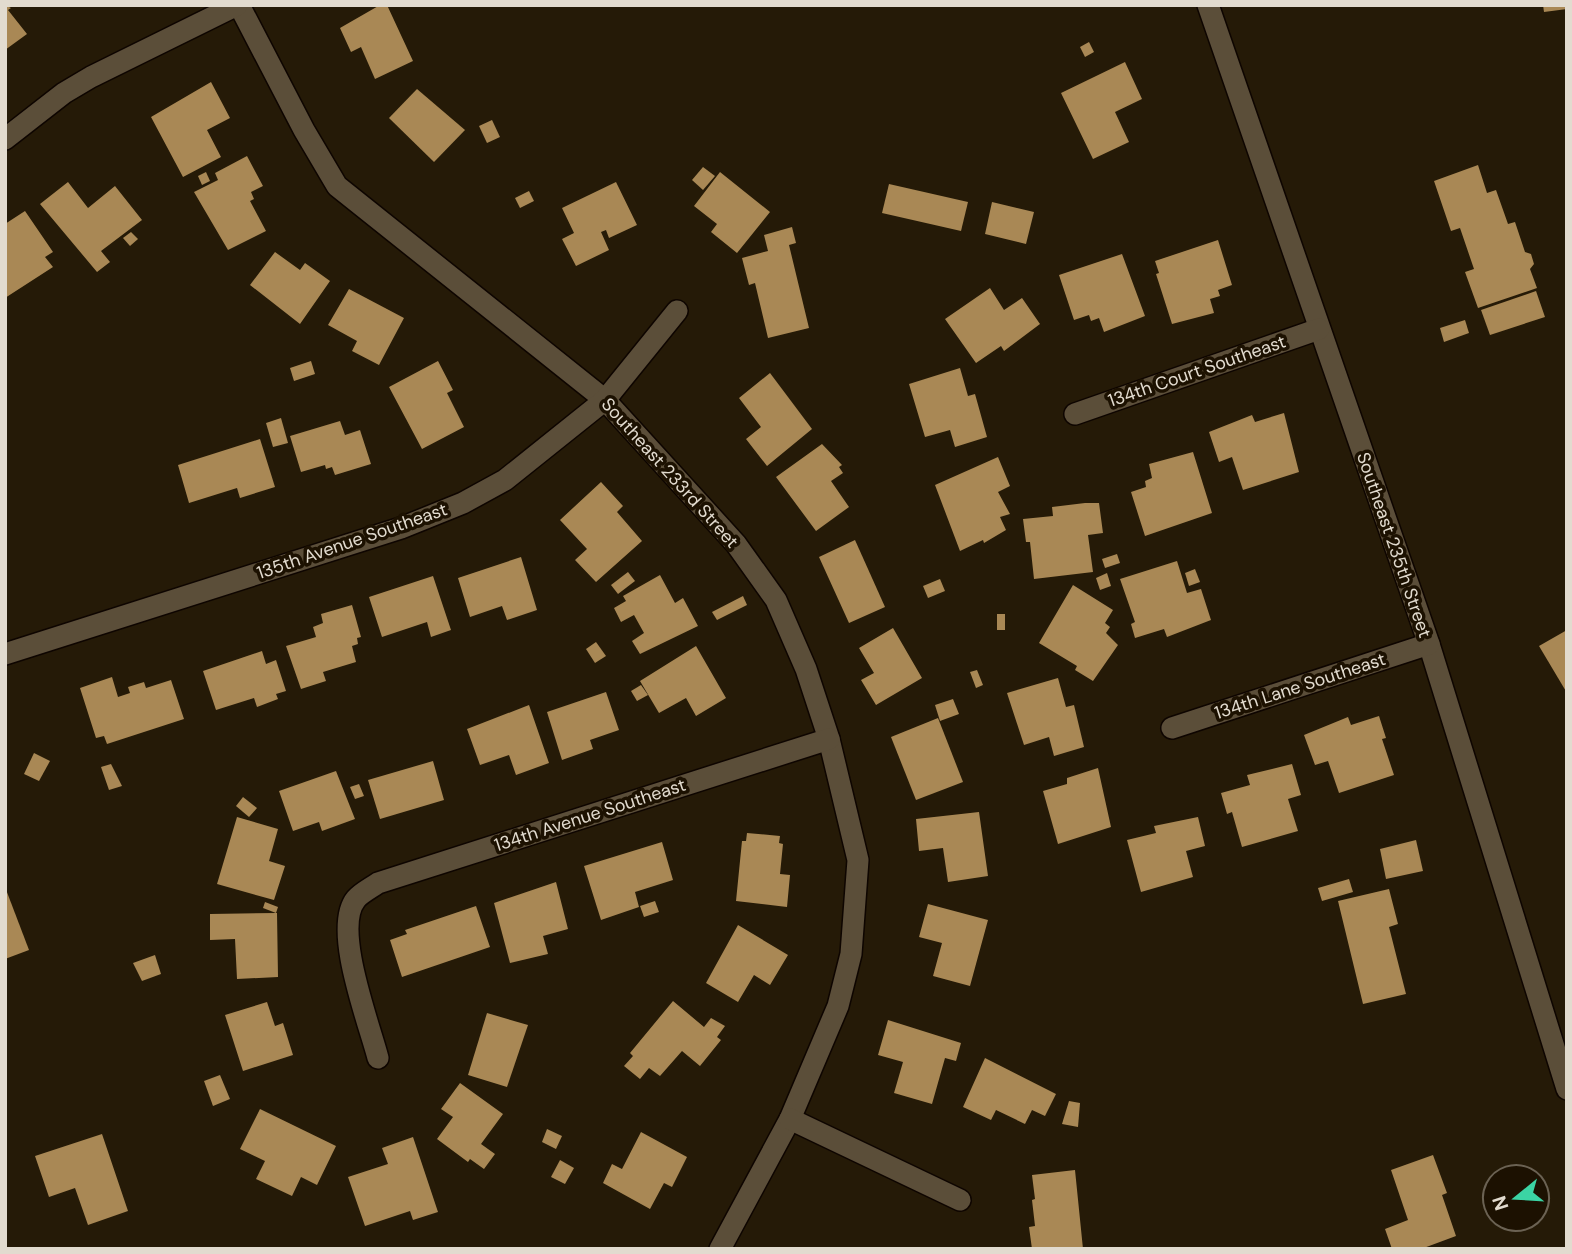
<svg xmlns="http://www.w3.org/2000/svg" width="1572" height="1254" font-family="'DM Sans',sans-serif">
<rect width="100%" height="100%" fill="#251a07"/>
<!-- building -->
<g fill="#a98855">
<path d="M5 5 11 8 8 10 27 34 5 50Z"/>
<path d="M380 5H387L413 61 375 79 361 47 351 52 340 28Z"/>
<path d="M1543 5H1567V9L1544 12Z"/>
<path d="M1089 42 1094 52 1085 57 1080 47Z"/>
<path d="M1125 62 1142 99 1115 112 1129 142 1093 159 1061 93Z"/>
<path d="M211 82 230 118 207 130 221 157 183 177 151 117Z"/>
<path d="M417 89 465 130 434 162 389 118Z"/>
<path d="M492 120 500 137 487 143 479 126Z"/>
<path d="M247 156 263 186 251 192 254 199 250 201 266 231 228 250 194 192 218 180 215 173Z"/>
<path d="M1478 165 1487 193 1496 190 1508 224 1515 222 1525 252 1531 254 1534 264 1530 269 1537 288 1478 308 1465 272 1474 269 1460 228 1451 231 1434 181Z"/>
<path d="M703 167 715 176 703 190 692 180Z"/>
<path d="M206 172 210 181 202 185 198 176Z"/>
<path d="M720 172 770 212 737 253 711 232 717 224 694 206Z"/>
<path d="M68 182 88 208 115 186 142 220 101 251 110 262 97 272 40 204Z"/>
<path d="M616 182 637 225 609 238 606 230 601 232 609 250 576 266 562 239 574 233 562 208Z"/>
<path d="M889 184 968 202 961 231 882 213Z"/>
<path d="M529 191 534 201 520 208 515 198Z"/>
<path d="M992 202 1034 212 1026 244 985 234Z"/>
<path d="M25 211 53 252 45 257 53 267 5 298V224Z"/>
<path d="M792 227 796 243 789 245 809 328 768 338 755 283 749 285 742 258 768 251 764 235Z"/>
<path d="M131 232 138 239 130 246 123 238Z"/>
<path d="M1218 240 1232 285 1218 290 1220 296 1210 299 1214 313 1172 324 1156 274 1159 273 1155 261Z"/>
<path d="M275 252 300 270 305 263 330 281 300 324 250 285Z"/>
<path d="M1122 254 1145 316 1104 332 1099 318 1091 321 1089 315 1074 320 1059 275Z"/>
<path d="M990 288 1004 310 1022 298 1040 324 1004 351 1001 346 976 363 945 319Z"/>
<path d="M349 289 404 318 379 365 352 351 357 341 328 325Z"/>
<path d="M1536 291 1545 317 1490 335 1481 310Z"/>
<path d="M1465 320 1469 333 1444 342 1440 328Z"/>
<path d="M311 361 315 374 294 381 290 368Z"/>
<path d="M438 361 453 390 447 393 464 427 422 449 389 387Z"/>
<path d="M960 368 968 396 975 394 987 437 955 447 950 430 925 437 909 384Z"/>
<path d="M770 373 812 429 767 466 746 439 761 427 739 398Z"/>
<path d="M1284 413 1299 472 1243 490 1232 457 1219 462 1209 432 1252 415 1255 422Z"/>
<path d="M281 418 288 443 273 447 266 423Z"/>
<path d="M340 421 345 435 360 430 371 464 335 475 332 467 326 469 325 465 301 472 290 436Z"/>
<path d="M260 439 275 487 240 498 237 488 189 503 178 465Z"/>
<path d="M822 444 842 465 839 467 843 473 831 481 849 507 816 531 776 477Z"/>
<path d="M1193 452 1212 513 1145 536 1131 492 1146 487 1145 481 1152 478 1149 464Z"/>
<path d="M998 457 1010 486 998 492 1010 514 1000 517 1006 530 984 543 983 540 960 551 935 485Z"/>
<path d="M601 482 623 506 617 512 642 541 596 582 575 560 587 549 560 520Z"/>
<path d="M1085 503H1099L1103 533 1088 535 1093 572 1034 579 1030 542H1026L1023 519 1053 516 1052 507Z"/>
<path d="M855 540 885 607 849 623 819 557Z"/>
<path d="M1117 554 1120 563 1105 568 1102 559Z"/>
<path d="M521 557 537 610 507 620 502 606 470 617 458 578Z"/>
<path d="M1177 561 1187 593 1201 589 1211 620 1167 637 1164 629 1135 638 1131 624 1135 622 1120 579Z"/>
<path d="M1195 569 1200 582 1189 586 1185 573Z"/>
<path d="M628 572 635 581 618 594 611 585Z"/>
<path d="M1107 573 1111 586 1100 590 1096 578Z"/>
<path d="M660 575 675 603 683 598 698 626 640 654 632 641 644 633 634 615 621 622 614 608 626 601 623 596Z"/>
<path d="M433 576 451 630 431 637 427 622 382 637 369 597Z"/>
<path d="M940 579 945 591 928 598 923 586Z"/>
<path d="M1073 585 1113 610 1105 623 1110 627 1106 633 1118 645 1093 681 1075 670 1077 666 1039 643Z"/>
<path d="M743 596 747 605 717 620 712 612Z"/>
<path d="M352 605 361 637 357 638 358 644 352 646 356 662 323 672 326 681 301 689 286 646 316 637 313 627 323 623 321 614Z"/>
<rect x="997" y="614" width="8" height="16"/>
<path d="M893 628 922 678 876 705 861 680 874 673 859 648Z"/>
<path d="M1567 630V693L1539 646Z"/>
<path d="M596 642 606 656 595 663 586 649Z"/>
<path d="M696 646 726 698 696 716 686 698 659 713 640 681Z"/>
<path d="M262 651 266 664 276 660 286 691 276 694 278 699 257 707 254 698 216 710 203 671Z"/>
<path d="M977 670 983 685 976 688 970 672Z"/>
<path d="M112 677 118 697 130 693 128 687 144 682 146 688 171 680 184 719 107 744 104 736 96 738 80 688Z"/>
<path d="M1058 678 1066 707 1074 705 1084 747 1054 756 1049 737 1024 745 1007 693Z"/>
<path d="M641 685 648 695 637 701 631 691Z"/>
<path d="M606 692 619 730 590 740 593 749 562 760 547 712Z"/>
<path d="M953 699 959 714 940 721 935 705Z"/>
<path d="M529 705 549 763 516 775 509 755 480 765 467 729Z"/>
<path d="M1379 716 1386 738 1382 739 1394 775 1339 793 1328 761 1315 765 1304 735 1348 717 1351 725Z"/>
<path d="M938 718 963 782 916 800 891 737Z"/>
<path d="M34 753 50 761 39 781 24 774Z"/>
<path d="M433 761 444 800 380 819 368 780Z"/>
<path d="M111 764 122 786 109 790 101 767Z"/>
<path d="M1292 764 1301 795 1288 799 1298 831 1242 847 1232 812 1227 814 1221 793 1250 785 1247 775Z"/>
<path d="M1098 768 1111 827 1058 844 1043 791 1067 784V778Z"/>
<path d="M336 771 355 819 322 831 319 822 293 831 279 791Z"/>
<path d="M359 784 364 796 355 799 350 787Z"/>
<path d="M243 797 257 808 249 817 236 806Z"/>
<path d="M979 812 988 876 948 882 943 848 919 851 916 819Z"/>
<path d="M237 817 278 829 269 861 285 866 274 900 217 884Z"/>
<path d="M1198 817 1205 846 1186 851 1193 877 1141 892 1127 840 1156 833 1154 826Z"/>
<path d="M747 833 780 836 779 843 783 844 780 874 790 875 787 907 736 901 742 841H746Z"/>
<path d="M1416 840 1423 871 1386 879 1380 849Z"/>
<path d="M662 842 673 880 635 892 639 907 601 920 584 866Z"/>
<path d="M1349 879 1353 892 1322 901 1318 888Z"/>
<path d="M556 882 568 929 543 936 548 954 510 963 494 903Z"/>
<path d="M5 887 29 950 5 959Z"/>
<path d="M1389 889 1398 924 1389 927 1406 994 1363 1004 1338 901Z"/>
<path d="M655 901 659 912 644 917 640 906Z"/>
<path d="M265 902 278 907 276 913 263 908Z"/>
<path d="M928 904 988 920 970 986 933 976 942 943 919 937Z"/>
<path d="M476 906 490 947 402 977 390 940 407 934 405 930Z"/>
<path d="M277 913 278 977 237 979 235 939 210 940V914Z"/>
<path d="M738 925 788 955 770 985 754 975 738 1002 706 983Z"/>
<path d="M155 955 161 974 142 981 133 963Z"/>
<path d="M673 1001 704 1027 711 1018 725 1026 717 1037 721 1040 700 1066 682 1051 660 1076 649 1068 640 1079 624 1066 633 1056 630 1053Z"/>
<path d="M267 1002 275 1026 283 1023 293 1055 243 1071 225 1015Z"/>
<path d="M487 1013 528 1025 507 1087 468 1075Z"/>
<path d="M888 1020 961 1043 956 1061 945 1058 932 1104 894 1093 903 1062 878 1055Z"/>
<path d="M985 1058 1056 1094 1045 1116 1032 1110 1025 1124 996 1110 991 1120 963 1107Z"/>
<path d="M220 1075 230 1099 213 1106 204 1081Z"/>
<path d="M460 1083 503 1114 481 1144 495 1154 484 1169 470 1159 468 1162 437 1139 453 1117 441 1109Z"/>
<path d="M1069 1101 1080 1103 1078 1127 1062 1124Z"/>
<path d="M260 1109 336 1146 317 1185 301 1177 292 1196 256 1179 265 1161 240 1149Z"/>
<path d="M547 1129 562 1136 556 1149 542 1142Z"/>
<path d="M641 1132 687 1157 672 1187 664 1183 650 1209 603 1183 612 1164 622 1169Z"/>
<path d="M102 1134 128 1211 88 1225 75 1188 49 1197 35 1156Z"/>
<path d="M413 1137 438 1212 413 1220 410 1211 365 1226 348 1177 388 1164 382 1148Z"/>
<path d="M1433 1155 1447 1193 1442 1195 1456 1236 1421 1249H1392L1385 1229 1408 1220 1391 1170Z"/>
<path d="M560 1160 574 1168 565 1184 551 1177Z"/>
<path d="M1075 1170 1083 1249H1032L1029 1227 1035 1226 1032 1200 1035 1199 1032 1175Z"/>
</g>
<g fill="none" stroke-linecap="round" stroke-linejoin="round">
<!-- street casing -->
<g stroke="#0e0500" stroke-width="24">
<g id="street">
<path d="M239 5 304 130 337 186 605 400 736 544 776 600 806 669 829 739 858 860 851 954 838 1006 790 1119 720 1249"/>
<path d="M1208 5 1429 644 1567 1089"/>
<path d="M5 139 64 93 91 77 237 5"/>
<path d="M1075 414 1319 329"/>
<path d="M5 654 401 528 463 503 505 480 605 400 677 311"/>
<path d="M1172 728 1429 644"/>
<path d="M378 1058C369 1023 332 928 356 899 361 893 371 888 378 883L829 739"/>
<path d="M790 1119 960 1200"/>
</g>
</g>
<!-- street -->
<use href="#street" stroke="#5b4e39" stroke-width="21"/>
</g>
<g text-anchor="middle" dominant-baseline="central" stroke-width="7" stroke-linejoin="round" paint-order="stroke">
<!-- street labels -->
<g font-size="18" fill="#e2dbcf" stroke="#1c1101">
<text transform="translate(1197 371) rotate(-19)">134th Court Southeast</text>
<text transform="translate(670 473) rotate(48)">Southeast 233rd Street</text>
<text transform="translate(352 541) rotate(-19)">135th Avenue Southeast</text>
<text transform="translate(1394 545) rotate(71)">Southeast 235th Street</text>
<text transform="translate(1300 686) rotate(-18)">134th Lane Southeast</text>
<text transform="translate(590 815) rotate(-18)">134th Avenue Southeast</text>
</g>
</g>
<!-- border -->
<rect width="1572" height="1254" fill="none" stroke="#e2dbcf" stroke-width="14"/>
<!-- north arrow -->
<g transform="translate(1516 1198) rotate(252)"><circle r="33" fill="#1c1101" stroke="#6b6253" stroke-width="2"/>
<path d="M0-5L12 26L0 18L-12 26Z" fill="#3bd4a4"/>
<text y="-10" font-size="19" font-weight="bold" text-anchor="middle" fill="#e2dbcf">N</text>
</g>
</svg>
